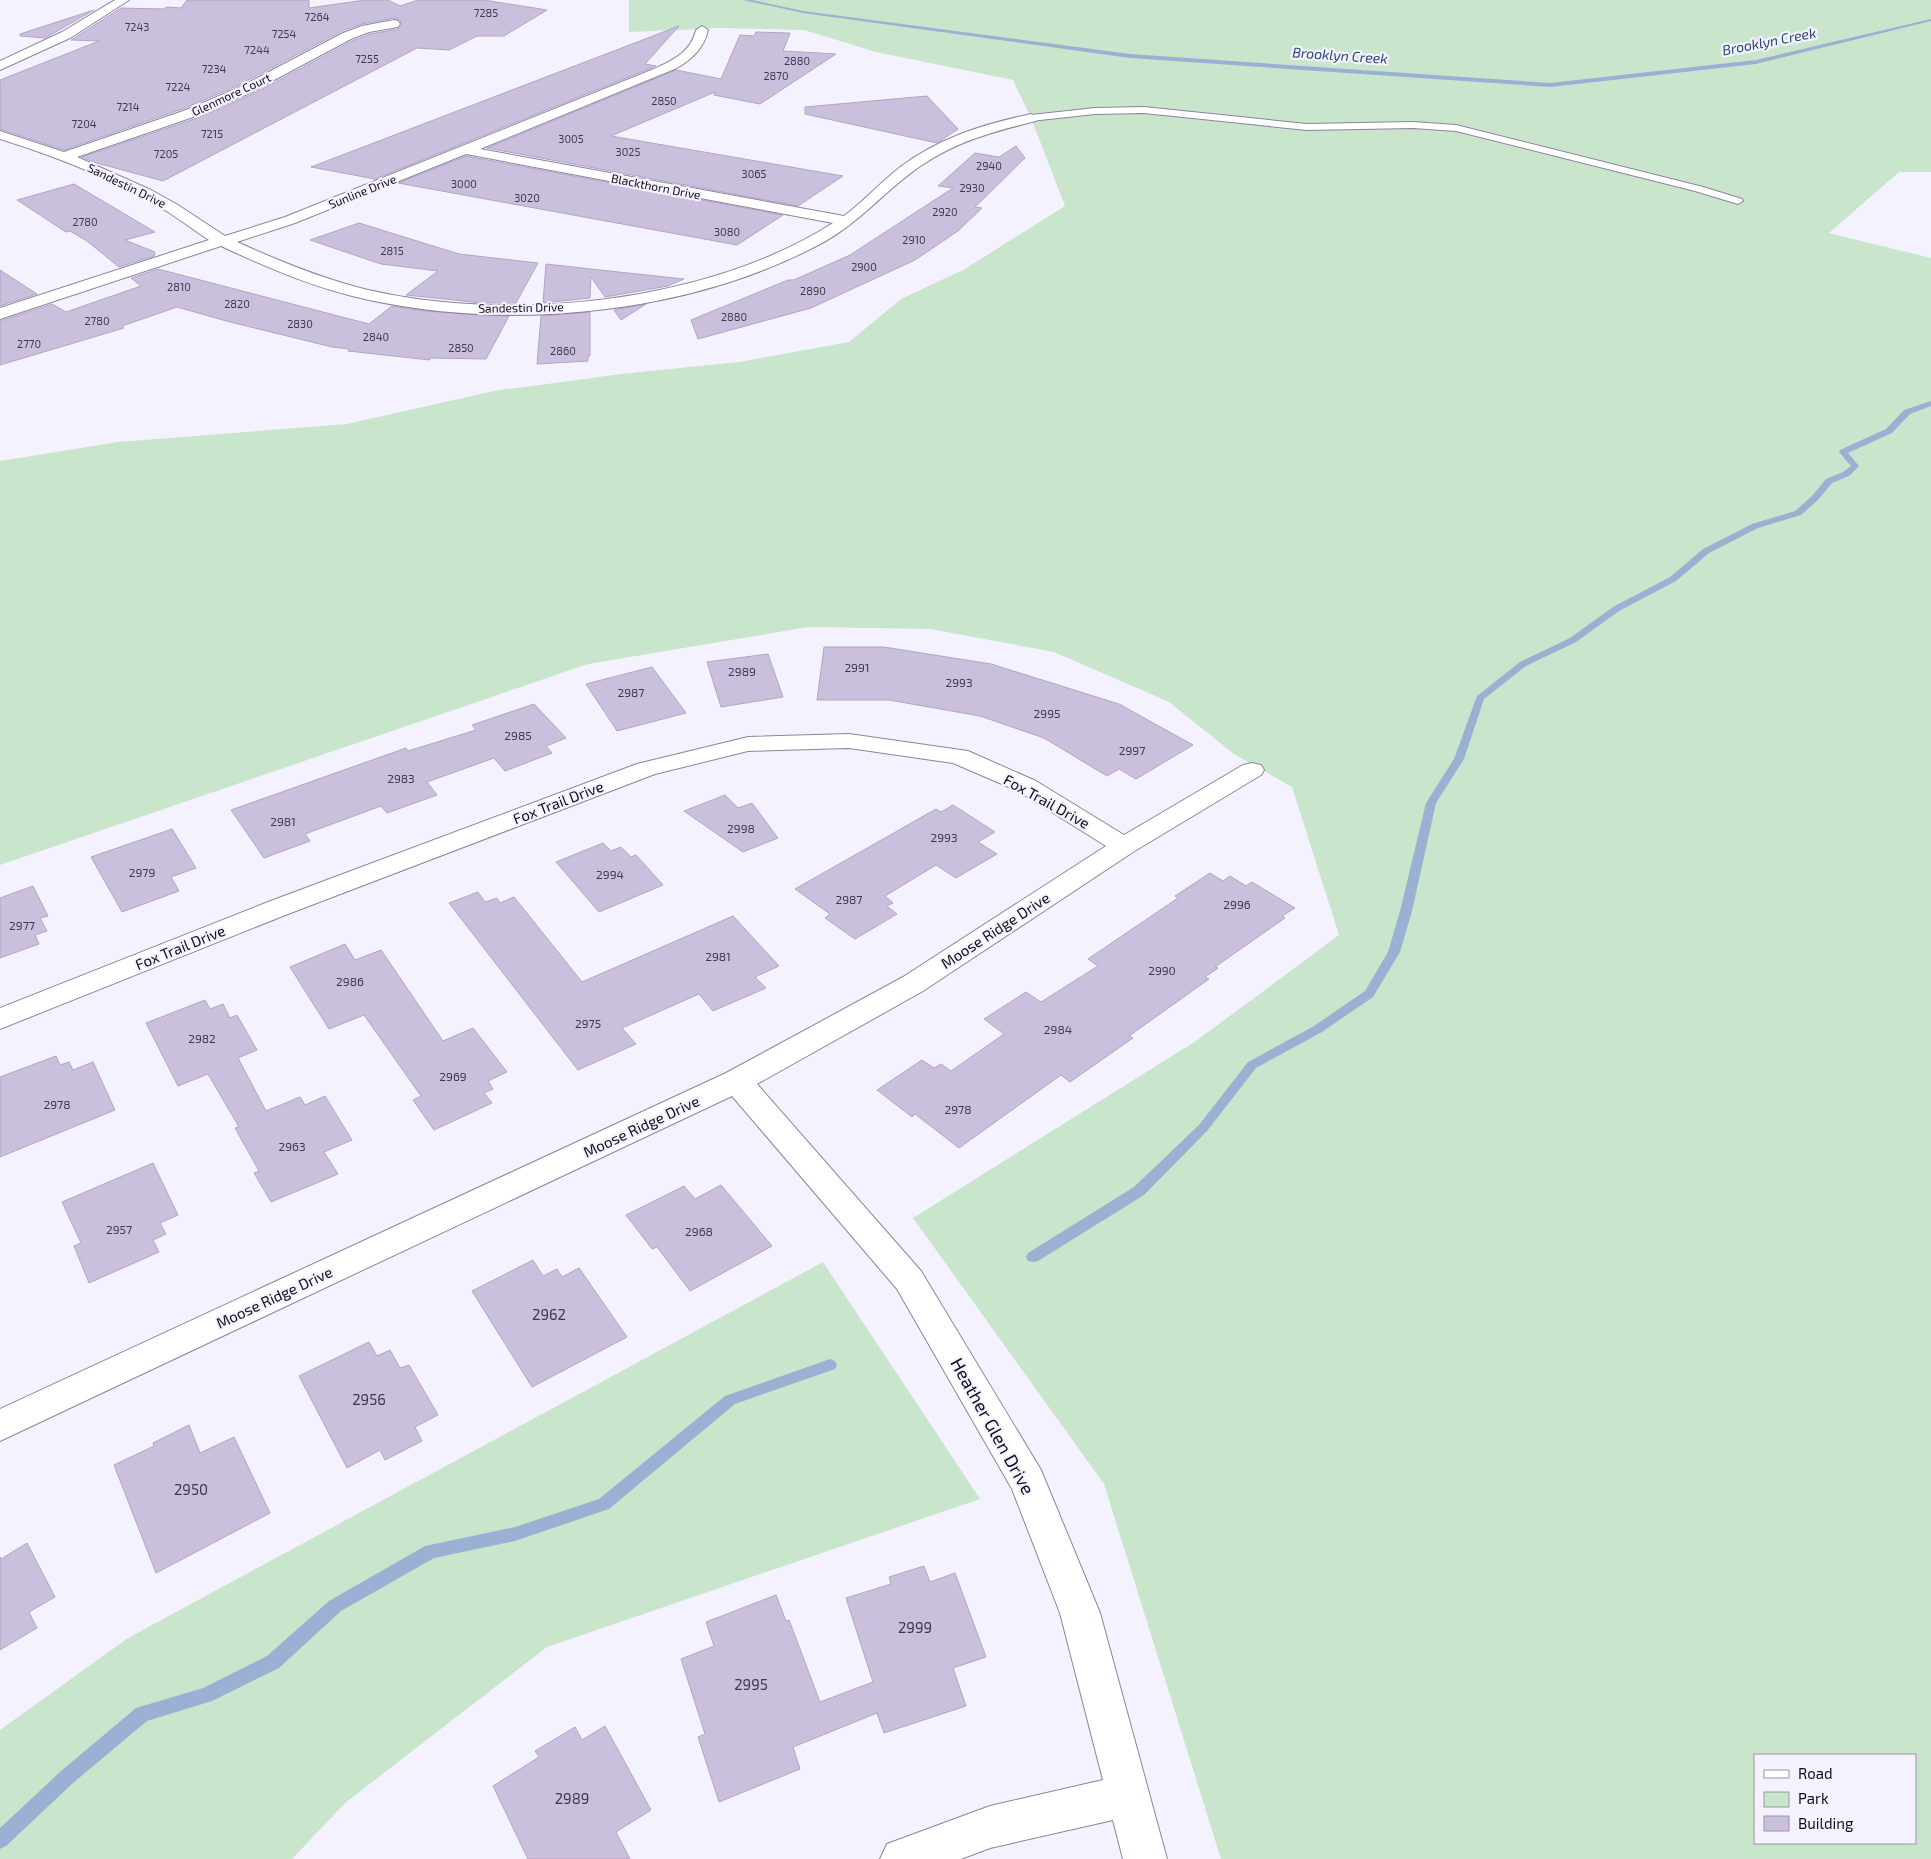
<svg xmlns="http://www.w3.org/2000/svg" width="1931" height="1859" font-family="'Exo 2',sans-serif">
<rect width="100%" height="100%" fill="#f5f2ff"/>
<!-- green -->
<g fill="#c9e5cb" fill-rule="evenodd">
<path d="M629 0H1931V172H1899L1829 233 1931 258V1859H1221L1104 1484 913 1218 1196 1041 1339 935 1292 787 1234 754 1169 702 1054 652 930 629 808 627 588 664 0 865V461L118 442 347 424 494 391 621 374 739 362 849 342 901 299 965 269 1065 206 1031 118 1013 80 876 52 804 30 721 28 629 32ZM1755 1755H1915V1843H1755Z"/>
<path d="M823 1262 980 1499 547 1647 345 1803 292 1859H0V1730L128 1638Z"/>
</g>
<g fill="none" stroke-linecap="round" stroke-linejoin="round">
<!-- stream -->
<g fill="#9bb1d3" fill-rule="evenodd">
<path d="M743 0H752L803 11 1130 54 1550 83 1756 60 1931 19V21L1756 64 1550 87 1130 58 803 13Z"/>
<path d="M1931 401V406L1910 414 1892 433 1848 453 1859 466 1849 476 1832 483 1818 500 1801 515 1758 528 1709 553 1676 581 1619 611 1576 642 1526 666 1484 699 1464 759 1436 803 1412 911 1400 952 1373 997 1322 1032 1256 1068 1207 1131 1144 1195 1038 1261 1033 1262 1028 1261 1026 1257 1028 1253 1134 1187 1199 1125 1248 1062 1314 1026 1365 991 1388 952 1400 911 1426 803 1454 759 1477 696 1520 662 1570 638 1613 607 1670 577 1703 549 1752 524 1795 511 1812 496 1826 479 1843 472 1851 466 1839 452 1840 450 1886 429 1904 410Z"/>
<path d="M830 1359 835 1361 837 1365 835 1369 735 1404 609 1509 515 1541 434 1558 341 1611 279 1668 212 1701 147 1721 73 1783 6 1846 0 1849V1828L61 1771 136 1708 203 1688 267 1656 329 1601 425 1546 515 1527 599 1499 725 1396Z"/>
</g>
</g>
<!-- building -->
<g fill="#cbbfde" stroke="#b1a5c3">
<path d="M187 0H309V8L365 0H388L400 6 418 0H484L547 10 504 36H477L449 50 417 48 163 181 93 162 82 157 197 118 251 95 352 41 370 34 398 29 402 25 400 20 394 18 362 24 342 31 239 85 185 108 64 150 0 129V80L99 41 71 40 121 8 163 9 167 7 181 8Z"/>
<path d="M94 10 45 38 20 36V34Z"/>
<path d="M679 26 645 64 656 66 375 179 311 167Z"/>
<path d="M756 32 790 33 783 51 836 54 760 104 714 95 715 92 611 136 843 176 798 206 487 148 676 70 721 79 740 35 754 36Z"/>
<path d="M927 96 958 129 937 143 805 114V107Z"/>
<path d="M1016 146 1025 158 975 207 982 208 958 231 915 260 811 308 698 339 691 320 788 280H794L850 255 953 188 938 186 975 153 999 157Z"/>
<path d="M466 156 783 215 737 245 398 183Z"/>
<path d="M74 184 155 232 125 240 155 252 154 256 119 267 87 241 70 231 66 232 17 200Z"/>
<path d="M359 223 459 254 538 263 516 303H483L406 295 438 271 381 264 310 240Z"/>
<path d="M546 264 591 269 684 279 668 286 605 297 591 277 590 298 543 303Z"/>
<path d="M158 269 369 324 392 306 425 311 509 316 486 359 430 358V360L348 351 349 349 332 347 230 322 177 307 122 326 124 328 0 365V321L52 304 66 312 141 286 131 278Z"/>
<path d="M0 270 37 294 0 306Z"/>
<path d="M646 304 621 320 614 310Z"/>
<path d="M590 312V356H588V361L537 364 541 316Z"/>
<path d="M824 647H884L991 664 1119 704 1193 745 1136 779 1119 769 1107 776 1044 738 980 716 889 700H817Z"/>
<path d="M768 654 783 697 721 707 707 662Z"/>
<path d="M652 667 686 713 617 731 586 684Z"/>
<path d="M534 704 566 738 546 746 552 753 505 771 494 758 427 782 437 795 387 813 381 806 305 834 310 841 264 858 231 810 406 748 408 751 476 730 472 725Z"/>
<path d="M725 795 738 808 752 803 778 838 743 852 684 811Z"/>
<path d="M953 805 995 832 978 842 997 854 956 878 936 865 885 896 893 903 887 906 897 914 855 939 825 918 830 914 795 889 936 809 941 812Z"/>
<path d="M172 829 196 868 171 877 179 891 122 912 91 857Z"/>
<path d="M603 843 611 851 621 847 631 857 636 855 663 885 599 912 556 862Z"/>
<path d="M1210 873 1223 881 1230 876 1246 886 1252 882 1295 908 1282 916 1285 918 1215 967 1218 968 1205 977 1209 979 1129 1036 1133 1038 1070 1082 1061 1075 959 1148 915 1114 912 1117 877 1090 922 1060 934 1068 941 1064 951 1071 1004 1034 984 1019 1026 992 1041 1002 1098 966 1088 959 1178 898 1175 896Z"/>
<path d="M33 886 48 916 40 918 47 931 35 935 39 944 0 958V898Z"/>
<path d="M478 892 485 902 497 898 500 903 514 897 582 982 733 916 779 966 755 977 766 988 713 1011 699 994 622 1028 636 1044 578 1070 449 903Z"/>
<path d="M345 944 355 960 381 950 443 1041 473 1028 507 1072 488 1081 493 1089 484 1093 492 1103 434 1130 413 1100 421 1096 364 1015 329 1029 290 967Z"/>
<path d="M205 1000 210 1009 223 1004 230 1018 237 1015 257 1050 238 1058 266 1111 300 1097 305 1105 325 1096 352 1140 324 1152 338 1174 271 1202 254 1173 259 1171 235 1128 239 1127 208 1074 178 1086 146 1023Z"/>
<path d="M56 1056 60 1065 69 1062 73 1070 93 1062 115 1110 0 1157V1077Z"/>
<path d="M153 1163 178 1215 160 1223 166 1234 153 1240 159 1252 89 1283 74 1246 81 1243 62 1202Z"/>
<path d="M721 1185 772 1246 690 1291 657 1247 652 1249 626 1215 684 1186 695 1199Z"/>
<path d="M533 1260 543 1276 557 1269 562 1277 579 1268 627 1337 532 1387 472 1291Z"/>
<path d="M369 1342 377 1356 390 1350 400 1368 409 1365 438 1415 415 1427 422 1441 385 1460 380 1450 347 1468 299 1376Z"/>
<path d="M189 1425 200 1453 234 1437 270 1513 156 1573 114 1465 154 1446 153 1443Z"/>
<path d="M27 1543 55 1597 29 1612 37 1628 0 1650V1557L1 1559Z"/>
<path d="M924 1566 930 1582 955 1573 986 1657 953 1668 966 1706 884 1733 877 1713 793 1747 800 1769 719 1802 698 1737 705 1734 681 1659 714 1646 706 1622 776 1595 786 1621 789 1620 820 1702 873 1682 846 1598 891 1584 889 1577Z"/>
<path d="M605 1726 651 1810 616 1832 630 1859H528L493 1786 539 1757 535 1751 575 1727 582 1740Z"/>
</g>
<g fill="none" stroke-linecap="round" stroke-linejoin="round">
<!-- service casing -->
<g stroke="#8c83a1" stroke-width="2">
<path id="service" d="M1144 107 1307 124 1413 122 1456 125 1703 187 1742 199 1743 201 1738 204 1695 191 1456 131 1413 128 1307 130 1144 113 1095 114 1031 121 1026 118 1031 115 1095 108Z"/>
</g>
<!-- minor casing -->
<g stroke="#8c83a1" stroke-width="2">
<g id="minor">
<path d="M115 0H129L70 38 0 70V61L62 32Z"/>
<path d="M394 20 398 21 400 24 398 27 369 32 351 39 250 93 196 116 77 157 151 190 178 205 225 236 285 217 654 69C673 60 691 52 696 30L702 26 708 30C704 48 693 58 677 68L480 149 844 216C864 201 880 183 899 168 938 138 984 124 1031 114L1038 118 1036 121C996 131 957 141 922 165 886 189 862 221 822 243 690 314 514 331 369 300 317 289 268 268 221 246L0 319V308L209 240C195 231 182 221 168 212 116 180 58 157 0 139V131L64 152 186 110 240 87 343 33 362 26ZM466 154 833 223C708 303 511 323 368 290 323 279 279 261 237 242L295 223Z"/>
<path d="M849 734 968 751 1036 781 1124 835 1243 765 1252 763 1261 765 1264 770 1261 775 1133 852 923 991 757 1084 921 1271 1041 1470 1100 1613 1167 1859H1123L1113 1820 990 1848 961 1859H880L887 1844 990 1806 1103 1780 1060 1613 1012 1489 897 1289 732 1096 0 1441V1409L726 1073 903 977 1106 846 1018 791 953 763 849 748 748 751 655 774 288 914 0 1029V1008L268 902 637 764 748 737Z"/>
</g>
</g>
<!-- service -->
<use href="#service" fill="#fff" fill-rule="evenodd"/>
<!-- minor -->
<use href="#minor" fill="#fff" fill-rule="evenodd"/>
</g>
<g text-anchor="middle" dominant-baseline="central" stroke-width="4.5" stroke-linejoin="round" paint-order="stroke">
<!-- far-number labels -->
<g font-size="11" fill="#3f3a4a">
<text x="486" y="12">7285</text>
<text x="317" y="16">7264</text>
<text x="137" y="26">7243</text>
<text x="284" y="33">7254</text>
<text x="257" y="49">7244</text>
<text x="367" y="58">7255</text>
<text x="797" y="60">2880</text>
<text x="214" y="68">7234</text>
<text x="776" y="75">2870</text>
<text x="178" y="86">7224</text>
<text x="664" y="100">2850</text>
<text x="128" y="106">7214</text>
<text x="84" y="123">7204</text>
<text x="212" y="133">7215</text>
<text x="571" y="138">3005</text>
<text x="628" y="151">3025</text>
<text x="166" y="153">7205</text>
<text x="989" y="165">2940</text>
<text x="754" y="173">3065</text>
<text x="464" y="183">3000</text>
<text x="972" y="187">2930</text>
<text x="527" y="197">3020</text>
<text x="945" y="211">2920</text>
<text x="85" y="221">2780</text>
<text x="727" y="231">3080</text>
<text x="914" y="239">2910</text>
<text x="392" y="250">2815</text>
<text x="864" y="266">2900</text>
<text x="179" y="286">2810</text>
<text x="813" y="290">2890</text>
<text x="237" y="303">2820</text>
<text x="734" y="316">2880</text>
<text x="97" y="320">2780</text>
<text x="300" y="323">2830</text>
<text x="376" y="336">2840</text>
<text x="29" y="343">2770</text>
<text x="461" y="347">2850</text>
<text x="563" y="350">2860</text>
</g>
<!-- far-street labels -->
<g font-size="12" fill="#100d18" stroke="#f5f2ff">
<text transform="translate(231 94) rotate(-25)">Glenmore Court</text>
<text transform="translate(127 185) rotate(26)">Sandestin Drive</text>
<text transform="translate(656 186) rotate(11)">Blackthorn Drive</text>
<text transform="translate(362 191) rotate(-22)">Sunline Drive</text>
<text transform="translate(521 307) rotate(-1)">Sandestin Drive</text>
</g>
<!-- number labels -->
<g font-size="12" fill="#3f3a4a">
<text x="857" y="667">2991</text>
<text x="742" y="671">2989</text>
<text x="959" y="682">2993</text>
<text x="631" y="692">2987</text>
<text x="1047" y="713">2995</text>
<text x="518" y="735">2985</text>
<text x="1132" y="750">2997</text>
<text x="401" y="778">2983</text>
<text x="283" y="821">2981</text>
<text x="741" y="828">2998</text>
<text x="944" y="837">2993</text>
<text x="142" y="872">2979</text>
<text x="610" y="874">2994</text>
<text x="849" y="899">2987</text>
<text x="1237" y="904">2996</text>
<text x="22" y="925">2977</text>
<text x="718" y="956">2981</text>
<text x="1162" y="970">2990</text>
<text x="350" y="981">2986</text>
<text x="588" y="1023">2975</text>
<text x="1058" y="1029">2984</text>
<text x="202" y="1038">2982</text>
<text x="453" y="1076">2969</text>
<text x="57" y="1104">2978</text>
<text x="958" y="1109">2978</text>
<text x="292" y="1146">2963</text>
<text x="119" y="1229">2957</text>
<text x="699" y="1231">2968</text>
</g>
<!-- far-water labels -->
<g font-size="14" font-style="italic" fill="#294774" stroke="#f5f2ff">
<text transform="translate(1769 41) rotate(-11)">Brooklyn Creek</text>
<text transform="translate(1340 55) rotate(4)">Brooklyn Creek</text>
</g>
<!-- street labels -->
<g font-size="15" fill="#100d18" stroke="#f5f2ff">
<text transform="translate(1047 801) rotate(29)">Fox Trail Drive</text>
<text transform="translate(558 802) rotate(-21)">Fox Trail Drive</text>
<text transform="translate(995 930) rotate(-33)">Moose Ridge Drive</text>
<text transform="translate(180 947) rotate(-22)">Fox Trail Drive</text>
<text transform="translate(641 1126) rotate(-25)">Moose Ridge Drive</text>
<text transform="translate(274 1297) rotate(-25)">Moose Ridge Drive</text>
</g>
<!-- near-number labels -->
<g font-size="15" fill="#3f3a4a">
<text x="549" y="1314">2962</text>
<text x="369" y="1399">2956</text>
<text x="191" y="1489">2950</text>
<text x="915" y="1627">2999</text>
<text x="751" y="1684">2995</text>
<text x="572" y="1798">2989</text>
</g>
<!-- near-street labels -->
<g font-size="18" fill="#100d18" stroke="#f5f2ff">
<text transform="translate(993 1426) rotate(61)">Heather Glen Drive</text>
</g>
</g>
<!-- legend -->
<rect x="1754" y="1754" width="162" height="90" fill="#f5f2ff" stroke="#9996a3"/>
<rect x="1764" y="1770" width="25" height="8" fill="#ffffff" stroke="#9996a3"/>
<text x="1798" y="1779" font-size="15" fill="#100d18">Road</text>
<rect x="1764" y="1792" width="25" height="15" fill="#c9e5cb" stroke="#9996a3"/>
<text x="1798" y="1804" font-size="15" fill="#100d18">Park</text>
<rect x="1764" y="1816" width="25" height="15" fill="#cbbfde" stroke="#9996a3"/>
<text x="1798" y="1829" font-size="15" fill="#100d18">Building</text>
</svg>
